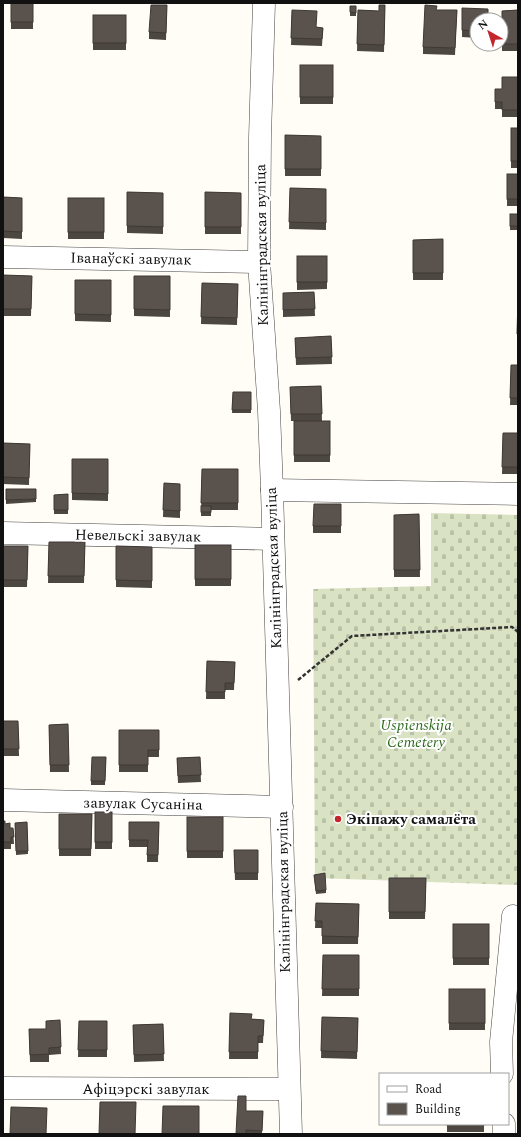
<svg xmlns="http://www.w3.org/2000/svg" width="521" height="1137" font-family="Spectral,serif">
<defs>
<pattern id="cemetery-stones" width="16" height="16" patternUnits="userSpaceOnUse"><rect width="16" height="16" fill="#d9e3c4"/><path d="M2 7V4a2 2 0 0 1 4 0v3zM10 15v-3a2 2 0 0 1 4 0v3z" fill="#b9c2a7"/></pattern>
</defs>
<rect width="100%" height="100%" fill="#fffdf5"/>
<!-- cemetery -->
<path fill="url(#cemetery-stones)" d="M431 513 518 515V885L315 878 313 589 431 586Z"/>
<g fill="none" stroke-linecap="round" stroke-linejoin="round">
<!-- minor casing -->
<g stroke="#444" stroke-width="23">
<g id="minor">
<path d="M264 3 260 137 259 262 269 411 272 490 291 1134"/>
<path d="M3 257 259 262"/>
<path d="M272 490 518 494"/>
<path d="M3 533 273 539"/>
<path d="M3 800 282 807"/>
<path d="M502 1074 501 1042 513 916"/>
<path d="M3 1088 289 1089"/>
<path d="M504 1124V1134"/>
</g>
</g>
<!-- path -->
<path stroke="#333" stroke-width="2.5" stroke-dasharray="4 2" stroke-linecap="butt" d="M298 680 352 636 512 627 518 632"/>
<!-- minor -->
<use href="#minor" stroke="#fff" stroke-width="22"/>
</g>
<!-- wall -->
<g fill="#4d4742">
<path d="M33 3V29H11V22Z"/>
<path d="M167 5 166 40 149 39V32Z"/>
<path d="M385 5 384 52 357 51 358 10 379 11Z"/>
<rect x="350" y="6" width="6" height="10"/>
<path d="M462 8 477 20V38L462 37Z"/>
<path d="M292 10 316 27 323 28 322 46 291 45Z"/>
<path d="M437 10H457L455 55 423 54V47Z"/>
<path d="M518 10V51H502V11Z"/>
<rect x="93" y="15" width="33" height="35"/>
<rect x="300" y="65" width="33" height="39"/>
<path d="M518 77V117H502V109H495V89H502Z"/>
<rect x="511" y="128" width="7" height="40"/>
<path d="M285 135 321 136V176H285Z"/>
<rect x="507" y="174" width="11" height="32"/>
<path d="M290 188 326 189V230L289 229Z"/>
<path d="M127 192 163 193V234L127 233Z"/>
<path d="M205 192 241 193V234H205Z"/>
<path d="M3 197 22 198V239L3 238Z"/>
<rect x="68" y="198" width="36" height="41"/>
<rect x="510" y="214" width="8" height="16"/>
<path d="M443 239V280H413V240Z"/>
<path d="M297 256H327V289L297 290Z"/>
<path d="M3 275 32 276 31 316H3Z"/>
<path d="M134 276H170V317L134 316Z"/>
<path d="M75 280H111V322L75 321Z"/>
<path d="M202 283 238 284 237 325 201 324Z"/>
<path d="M314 292 315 316 283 317V293Z"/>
<path d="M331 336 332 364 296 365 295 338Z"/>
<path d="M511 365H518V405H510Z"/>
<path d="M321 386 322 421H309H330V462H294V421H291L290 387Z"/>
<path d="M233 392H251V413H232Z"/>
<path d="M503 433H518V474H502Z"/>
<path d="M3 443 30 444 29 485 3 484Z"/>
<path d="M72 459H108V501L72 500Z"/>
<path d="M202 469H238V510H211V516H201Z"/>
<path d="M164 483 180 484V518L163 517Z"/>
<path d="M6 489 36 499V502L6 504Z"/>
<path d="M68 494V514H54V495Z"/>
<path d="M341 504V533H313V526Z"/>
<path d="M419 514 420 577H394V515Z"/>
<path d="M49 542H85L84 583H48Z"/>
<rect x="195" y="545" width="36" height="41"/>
<path d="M3 546H28L27 587H3Z"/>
<path d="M116 546 152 547V588L116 587Z"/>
<path d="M207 661 235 662 234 690H225V699H206Z"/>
<path d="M3 721H18L19 756H3Z"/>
<path d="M68 724 69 772H50L49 725Z"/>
<path d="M119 730H159V757H148V772H119Z"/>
<path d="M106 757 105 785H91V781Z"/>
<path d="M200 757 201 782 178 783 177 758Z"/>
<rect x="95" y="812" width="17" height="37"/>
<path d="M59 814H92L91 856H59Z"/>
<rect x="187" y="817" width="36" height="41"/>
<path d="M3 821 5 824 10 828H13L14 844H11V849H3Z"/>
<path d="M27 822 28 854 16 855 15 823Z"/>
<path d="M129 822H159L158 862H147V847H129Z"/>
<path d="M234 850H258V880H235Z"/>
<path d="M314 875 326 890V893L316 894Z"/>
<path d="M389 878H426L425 919H389Z"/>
<path d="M316 903 359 904 358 944H322V928H315Z"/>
<rect x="453" y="924" width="36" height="41"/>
<path d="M323 955H359V996H322Z"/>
<rect x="449" y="989" width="36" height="41"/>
<path d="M230 1013 252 1019 264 1020 263 1043H258V1059H229Z"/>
<path d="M322 1017 358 1018 357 1059 321 1058Z"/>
<path d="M60 1020 61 1054 49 1055V1062H30L29 1029H46Z"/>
<path d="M79 1021H107V1057H78Z"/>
<path d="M163 1024 164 1061 134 1062 133 1025Z"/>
<path d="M246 1111H263L262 1134H236Z"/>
<rect x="447" y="1124" width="37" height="8"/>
</g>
<!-- building -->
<g fill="#5a524d" stroke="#3f3936">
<rect x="11" y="3" width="22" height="19"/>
<path d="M151 5H167L166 33 149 32Z"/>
<path d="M379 5H385L384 45 357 44 358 10 379 11Z"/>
<path d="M425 5 437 6 436 10H457L455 48 423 47Z"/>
<path d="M350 6H356V13L350 12Z"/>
<path d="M462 8 488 9V16H496V20H477V31L462 30Z"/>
<path d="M292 10 317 11 316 27 323 28 322 39 291 38Z"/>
<path d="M518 10V44H502V11Z"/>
<rect x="93" y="15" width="33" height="28"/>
<rect x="300" y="65" width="33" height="32"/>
<path d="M502 77H518V110H502V102H495V89H502Z"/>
<rect x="511" y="128" width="7" height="33"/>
<path d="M285 135 321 136V169H285Z"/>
<rect x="507" y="174" width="11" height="25"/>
<path d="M290 188 326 189V223L289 222Z"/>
<path d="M127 192 163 193V227L127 226Z"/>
<path d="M205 192 241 193V227H205Z"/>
<path d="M3 197 22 198V232L3 231Z"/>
<rect x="68" y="198" width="36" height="34"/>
<rect x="510" y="214" width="8" height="12"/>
<path d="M443 239V273H413V240Z"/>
<rect x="297" y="256" width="30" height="26"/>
<path d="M3 275 32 276 31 309H3Z"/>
<path d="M134 276H170V310L134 309Z"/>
<path d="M75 280H111V315L75 314Z"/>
<path d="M202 283 238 284 237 318 201 317Z"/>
<path d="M314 292 315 309 283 310V293Z"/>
<path d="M518 298V334H517Z"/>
<path d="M331 336 332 357 296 358 295 338Z"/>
<path d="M511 365H518V398H510Z"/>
<path d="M321 386 322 414H291L290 387Z"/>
<path d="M233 392H251V410H232Z"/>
<rect x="294" y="421" width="36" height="34"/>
<path d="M503 433H518V467H502Z"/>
<path d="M3 443 30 444 29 478 3 477Z"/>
<path d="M72 459H108V494L72 493Z"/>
<path d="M202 469H238V503H201Z"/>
<path d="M164 483 180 484V511L163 510Z"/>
<path d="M6 489H36V499L6 500Z"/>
<path d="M68 494V510H54V495Z"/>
<path d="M314 504H341V526H313Z"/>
<rect x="201" y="506" width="10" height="6"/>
<path d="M419 514 420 570H394V515Z"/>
<path d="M49 542H85L84 576H48Z"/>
<rect x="195" y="545" width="36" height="34"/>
<path d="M3 546H28L27 580H3Z"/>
<path d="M116 546 152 547V581L116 580Z"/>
<path d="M207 661 235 662 234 683H225V692H206Z"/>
<path d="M3 721H18L19 749H3Z"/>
<path d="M68 724 69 765H50L49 725Z"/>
<path d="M119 730H159V750H148V765H119Z"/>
<path d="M92 757H106L105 781H91Z"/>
<path d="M200 757 201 775 178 776 177 758Z"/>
<rect x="95" y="812" width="17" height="30"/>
<path d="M59 814H92L91 849H59Z"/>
<rect x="187" y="817" width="36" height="34"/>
<path d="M3 821H5V824L10 823V828H13L14 837H11V842H3Z"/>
<path d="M27 822 28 851H16L15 823Z"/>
<path d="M129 822H159L158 855H147L148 840H129Z"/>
<path d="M234 850H258V873H235Z"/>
<path d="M325 873 326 890 316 891 314 875Z"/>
<path d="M389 878H426L425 912H389Z"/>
<path d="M316 903 359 904 358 937 322 936V921H315Z"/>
<rect x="453" y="924" width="36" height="34"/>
<path d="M323 955H359V989H322Z"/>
<rect x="449" y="989" width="36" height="34"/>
<path d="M230 1013 252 1014 251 1019 264 1020 263 1036H258V1052H229Z"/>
<path d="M322 1017 358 1018 357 1052 321 1051Z"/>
<path d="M60 1020 61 1047 49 1048V1054L30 1055 29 1029H46V1021Z"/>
<path d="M79 1021H107V1050H78Z"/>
<path d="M163 1024 164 1054 134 1055 133 1025Z"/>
<path d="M238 1096H246V1111H263L262 1131 246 1130V1134H236Z"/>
<path d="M100 1102H136L135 1134H99Z"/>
<path d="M163 1106H199V1134H162Z"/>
<path d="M11 1107 47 1108 46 1134H10Z"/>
<rect x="447" y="1124" width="37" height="1"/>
</g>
<!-- markers -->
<circle fill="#c4262e" stroke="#fff" stroke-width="1.5" cx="338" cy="819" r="4"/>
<g text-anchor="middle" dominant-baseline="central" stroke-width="4" stroke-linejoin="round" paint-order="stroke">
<!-- street labels -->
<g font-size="15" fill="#111" stroke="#fff">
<text transform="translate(262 245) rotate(-91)">Калінінградская вуліца</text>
<text transform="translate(131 259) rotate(1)">Іванаўскі завулак</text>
<text transform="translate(138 536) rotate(1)">Невельскі завулак</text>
<text transform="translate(274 568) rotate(-92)">Калінінградская вуліца</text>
<text transform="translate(143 804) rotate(1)">завулак Сусаніна</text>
<text transform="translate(284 892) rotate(-91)">Калінінградская вуліца</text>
<text x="146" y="1089">Афіцэрскі завулак</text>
</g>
<!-- park labels -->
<g font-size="15" font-style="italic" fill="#2f6b1f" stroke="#fff">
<text x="416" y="725">Uspienskija<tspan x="416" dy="17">Cemetery</tspan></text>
</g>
<!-- poi labels -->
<g font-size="15" font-weight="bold" fill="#111" stroke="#fff" text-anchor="start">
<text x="346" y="819">Экіпажу самалёта</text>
</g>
</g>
<!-- border -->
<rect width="521" height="1137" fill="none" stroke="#111111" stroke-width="8"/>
<!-- legend -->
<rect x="379" y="1073" width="130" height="52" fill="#ffffff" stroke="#a0a0a0"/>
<rect x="387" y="1086" width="20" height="6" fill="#ffffff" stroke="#a0a0a0"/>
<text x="415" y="1093" font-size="12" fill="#111111">Road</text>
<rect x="387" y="1103" width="20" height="12" fill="#5a524d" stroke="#a0a0a0"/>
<text x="415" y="1113" font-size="12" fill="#111111">Building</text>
<!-- north arrow -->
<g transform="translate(489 32) rotate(321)"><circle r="19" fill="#ffffff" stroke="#a0a0a0"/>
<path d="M0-3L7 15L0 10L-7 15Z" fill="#c4262e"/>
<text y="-6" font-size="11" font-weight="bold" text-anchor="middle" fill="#111111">N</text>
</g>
</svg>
